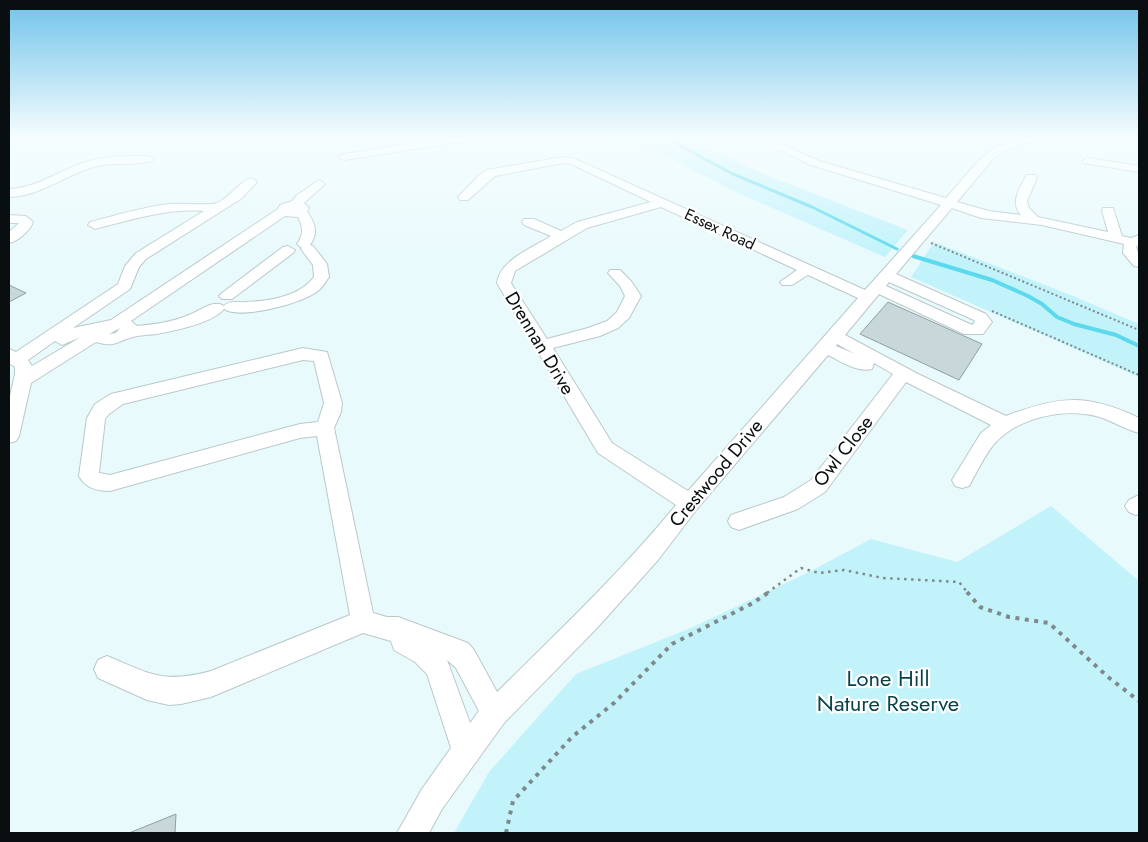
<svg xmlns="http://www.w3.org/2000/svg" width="1148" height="842" font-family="Jost,sans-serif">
<rect width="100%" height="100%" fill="#e9fafc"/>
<!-- green -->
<g fill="#c2f3fb">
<path d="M603 137H691V139L763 174 908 230 885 257 740 194 650 148Z"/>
<path d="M934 242 1068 294 1139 324V377L911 277Z"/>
<path d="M1051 506 1139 581V833H454L489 772 576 674 691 628 805 574 871 539 957 562Z"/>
</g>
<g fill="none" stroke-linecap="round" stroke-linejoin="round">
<!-- stream-far1 -->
<path stroke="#5dd9ed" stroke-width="3" d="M664 137 733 174 812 207 897 249"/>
<!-- stream -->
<path stroke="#5dd9ed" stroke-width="4" d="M913 256 992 280 1028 296 1042 304 1057 317 1074 324 1116 335 1139 346"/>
</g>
<!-- building -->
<g fill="#c7d7da" stroke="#909fa2">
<path d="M9 285 26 293 9 302Z"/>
<path d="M888 302 982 344 959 380 860 334Z"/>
<path d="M176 814 175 833H129Z"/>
</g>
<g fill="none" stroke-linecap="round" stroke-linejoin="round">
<!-- minor casing -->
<g stroke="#b9c8cb" stroke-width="2">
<g id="minor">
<path d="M9 137H24L9 144Z"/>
<path d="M449 137H477L472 140 344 160 338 157 344 154Z"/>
<path d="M752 137H767L819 161 946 198C980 160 990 137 1045 137L1044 139 1011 147 993 159 957 202 989 211 1021 215C1010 203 1019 188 1027 175H1035L1037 178 1027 201 1029 208 1038 217 1108 232 1102 211 1103 208H1113L1122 236 1131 238 1139 235V244L1136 247 1139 255V267L1134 266 1123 253 1124 244 1042 225 981 218 952 208 896 274 986 314 992 322 983 334H964L879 294 845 335 918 374 1006 416C1059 396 1086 393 1139 418V433C1124 429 1111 420 1096 416 1064 408 1019 417 995 443 985 454 977 472 969 486L962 488 955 486 952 480 981 433 991 425 906 382 825 492 798 509 739 530 731 527 728 521 731 515 784 497 811 480 893 374 874 363 872 369C858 373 840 361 828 355L697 509 658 560 597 628 504 723 442 809 429 833H397L422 789 451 748 427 674 415 662 394 650 391 641 363 633 211 697 181 704 169 705 147 700 98 678 94 669 98 660 107 656C151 674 162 684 211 671L350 615 317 436 300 438 110 491C97 491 85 488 79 476L87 418 95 404 111 394 303 348 327 352 342 403 341 412 334 428 373 613 387 617H398L468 643 474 650 497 692C559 631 621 572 676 505L598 453 497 283C500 260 532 248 551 236L524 225 522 222 524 219H534L561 231 577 222 651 202 571 164 563 163 495 176 468 200H460L458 197 478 176 487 170 563 157 573 158 865 290 941 205 811 165ZM661 207 797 270 780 282 782 285H792L808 275 858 298 688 491 612 443 553 348 600 336 618 328 629 318 641 296 631 281 620 270H610L608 273 620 286 625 296 617 312 607 321 588 328 547 339 511 283 515 271 587 228ZM889 282 974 320 975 322 972 325 886 286ZM837 344 855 354 836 346ZM303 360 314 361 324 403 318 422 300 424 110 475 99 473 105 419 109 414 123 404ZM447 660 456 668 479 711 470 723Z"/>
<path d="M148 156 154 159 152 161C134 166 115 162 97 166 66 174 42 196 9 197V189C36 188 57 172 82 163 103 156 126 156 148 156Z"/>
<path d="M1088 158 1139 166V172L1084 163 1082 161Z"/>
<path d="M251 178 257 182 242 198 146 259 139 267 130 289 73 328 111 320 278 209 280 205 292 201 297 195 319 180 325 184 304 203 309 208 307 211C315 224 319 232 310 245L313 246 327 264 329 277C326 281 323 287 319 290 305 303 240 320 224 309 213 323 174 331 156 334 149 335 140 335 133 337 117 341 116 348 96 342L31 383 19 436 16 441 9 443V400L15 374V367L9 363V349L16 352 118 284 125 266 136 253 204 211C167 208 131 220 95 229L88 225 90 222C117 215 143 207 170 204 180 203 210 206 217 203 229 198 240 181 251 178ZM285 216 298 217C303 227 304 234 297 244L302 248 301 249 313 265 314 277C299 297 269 301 246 302 238 303 229 300 224 306 214 299 201 310 191 314 174 322 156 324 137 326L131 321ZM120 328 116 333 109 334ZM81 337 32 366 28 360 55 341 62 345Z"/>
<path d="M9 215 26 216 33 222C30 231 18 241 9 243V232L19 223H9Z"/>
<path d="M288 246 295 250 293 253 232 299H222L219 296 222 293 283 247Z"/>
<path d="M1139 495V514L1136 515 1129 512 1125 506 1129 500Z"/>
</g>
</g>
<!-- path-far2 -->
<g stroke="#7d898a" stroke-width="2" stroke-dasharray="2 2.5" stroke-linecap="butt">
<path d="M931 243 1139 330"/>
<path d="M992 311 1139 375"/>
</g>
<!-- path-far1 -->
<path stroke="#7d898a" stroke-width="2.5" stroke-dasharray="2.5 4.5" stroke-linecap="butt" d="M767 593 801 568 819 573 844 570 883 578 959 582 968 593"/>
<!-- path -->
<g stroke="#7d898a" stroke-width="4" stroke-dasharray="4 5.5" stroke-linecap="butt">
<path d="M967 592 980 607 1009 617 1049 623 1108 677 1139 701"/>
<path d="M506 833 513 801 572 737 614 703 672 644 753 603 769 592"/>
</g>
<!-- minor -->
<use href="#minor" fill="#fff" fill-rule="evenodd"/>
</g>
<!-- sky -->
<linearGradient id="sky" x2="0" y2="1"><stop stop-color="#70c3ea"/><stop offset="0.54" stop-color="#f5fdfe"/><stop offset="1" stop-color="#f5fdfe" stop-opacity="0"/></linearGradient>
<rect width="1148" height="255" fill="url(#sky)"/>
<g text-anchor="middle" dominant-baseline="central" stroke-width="4.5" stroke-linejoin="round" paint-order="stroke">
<!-- far-street labels -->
<g font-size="16" fill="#090f10" stroke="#fff">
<text transform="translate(720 229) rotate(25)">Essex Road</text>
</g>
<!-- street labels -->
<g font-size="19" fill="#090f10" stroke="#fff">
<text transform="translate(540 343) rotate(59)">Drennan Drive</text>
<text transform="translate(843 451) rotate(-52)">Owl Close</text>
<text transform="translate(716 473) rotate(-50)">Crestwood Drive</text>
</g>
<!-- near-park labels -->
<g font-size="22" fill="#08434b" stroke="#fff">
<text x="888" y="678">Lone Hill<tspan x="888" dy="25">Nature Reserve</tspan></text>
</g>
</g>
<!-- border -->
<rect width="1148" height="842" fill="none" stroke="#090f10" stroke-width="20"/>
</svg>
